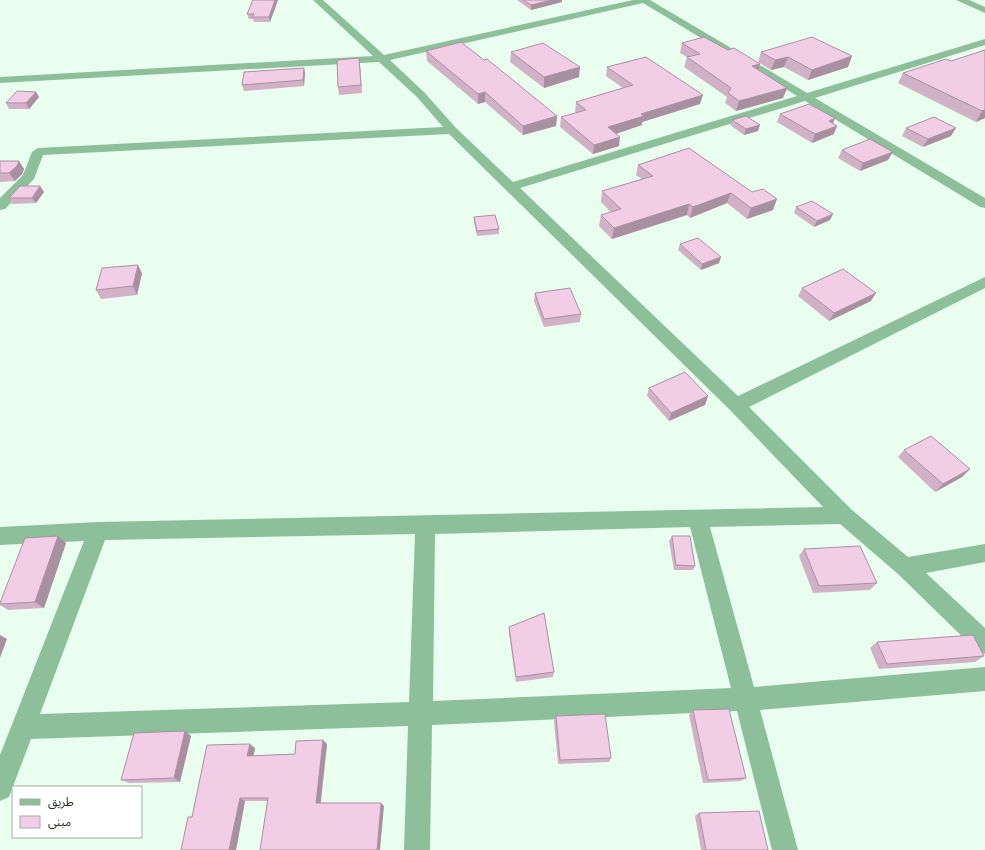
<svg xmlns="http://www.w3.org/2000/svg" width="985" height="850" font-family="Cabin,'Noto Sans Arabic',sans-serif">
<rect width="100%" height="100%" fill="#e9feee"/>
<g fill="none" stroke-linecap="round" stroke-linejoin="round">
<!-- minor -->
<g fill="#8dc09a" fill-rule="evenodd">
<path d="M313 0H323L384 55 633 0H650L807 93 985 39V45L815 98 985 198V208L980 207 805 101 520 188 738 396 985 277V288L749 407 851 509 908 557 985 544V562L926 573 985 628V654L977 651 898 574 840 524 710 527 754 687 985 667V691L760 710 798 850H772L737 711 432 725 430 850H404L408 726 31 739 9 797 0 801V755L84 541 0 545V527L98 522 823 507 730 410 449 134 43 155 34 179 5 209 0 210V198L23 175 32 152 38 148 443 127 417 97 379 62 0 83V77L373 56ZM643 3 797 96 513 182 456 128 425 93 390 60ZM690 527 731 688 433 701 435 534ZM415 534 409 702 40 714 105 540Z"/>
<path d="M956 0H969L985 7V13Z"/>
</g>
</g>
<!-- wall -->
<g fill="#d0b1c6">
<path d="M278 0 270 22H254L253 19H249L247 14Z"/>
<path d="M517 0H562V2L531 10Z"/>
<path d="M682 43 758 70 787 88 783 98 736 111 725 103 727 97 684 67 687 57 680 53Z"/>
<path d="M985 50V118L976 122 898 83 903 73 951 61Z"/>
<path d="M426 51 557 116 556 126 523 135 485 102 478 104 427 61Z"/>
<path d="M511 52 579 77 544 88 510 62Z"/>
<path d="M761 52 852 56 848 67 808 80 784 67 771 70 758 62Z"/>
<path d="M359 58 360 66 362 93 339 95 338 87Z"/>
<path d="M607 67 700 104 642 122V125L616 133 619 146 593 154 560 127 561 117 577 113 575 112 576 102 623 88 606 76Z"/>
<path d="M305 73 304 86 244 91 242 85Z"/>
<path d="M36 92 39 97 29 109H9L6 103Z"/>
<path d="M780 114 833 124 834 134 812 143 777 122Z"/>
<path d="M732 120 758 131 744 135 730 125Z"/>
<path d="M906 128 951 136 923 147 902 136Z"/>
<path d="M689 148 773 210 747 219 727 203 690 218 687 215 612 239 599 226 601 215 611 212 601 202 602 191 642 179 636 175 638 165Z"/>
<path d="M842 150 888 160 860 171 838 158Z"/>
<path d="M0 161H19L24 169 22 174 15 181 0 182Z"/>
<path d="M40 186 44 192 36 203 12 204 9 198Z"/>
<path d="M796 207 830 220 814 227 794 213Z"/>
<path d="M474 217 499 229V234L477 236 474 222Z"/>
<path d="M680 244 719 263 701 270 678 250Z"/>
<path d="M142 273 137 295 101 299 96 290Z"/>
<path d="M802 288 871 301 829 321 798 296Z"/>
<path d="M535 293 581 314 580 322 544 327 534 301Z"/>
<path d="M649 388 708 396 705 405 669 421 647 396Z"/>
<path d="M904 450 970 469 962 477 935 492 898 457Z"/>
<path d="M672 536 695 566 693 570H674L669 541Z"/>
<path d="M66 543 44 608 8 610 0 605V603Z"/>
<path d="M804 549 877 583 870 590 813 593 799 556Z"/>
<path d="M509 627 554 672 553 677 516 682 509 633Z"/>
<path d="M877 642 984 656 975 662 879 669 870 648Z"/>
<path d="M693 710 746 778 741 781 703 783 689 715Z"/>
<path d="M556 716 611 758 609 762 558 764 554 721Z"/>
<path d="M185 731 191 736 180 782 129 783 121 780Z"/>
<path d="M327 744 321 803 384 806 268 801H245L236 850H181L192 817 255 748 253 756 295 754Z"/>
<path d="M699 813 768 850H701L695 816Z"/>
</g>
<!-- shaded-wall -->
<g fill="#a990a1">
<path d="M275 0H278L270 22 269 17Z"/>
<path d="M552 0H562V2L531 10V5Z"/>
<path d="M852 56 848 67 808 80 812 70Z"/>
<path d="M788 57 784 67 771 70 775 60Z"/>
<path d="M359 58 360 66 362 93 361 85Z"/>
<path d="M760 64 757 74 752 66Z"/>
<path d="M580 67 579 77 544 88V77Z"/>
<path d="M304 68 305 73 304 86 303 80Z"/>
<path d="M787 88 783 98 736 111 739 101Z"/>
<path d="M36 92 39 97 29 109 26 103Z"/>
<path d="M485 92V102L478 104V94Z"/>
<path d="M703 95 700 104 642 122V125L607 137 608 127 641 114Z"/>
<path d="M985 110V118L976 122 982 111Z"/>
<path d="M557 116 556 126 523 135V126Z"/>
<path d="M835 118 832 126 829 121Z"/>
<path d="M760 125 758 131 744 135 746 129Z"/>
<path d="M837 126 834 134 812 143 815 134Z"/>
<path d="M956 128 951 136 923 147 928 139Z"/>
<path d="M620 137 619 146 593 154 594 145Z"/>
<path d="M893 152 888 160 860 171 863 163Z"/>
<path d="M19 161 24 169 22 174 15 181 9 173Z"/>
<path d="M40 186 44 192 36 203 32 198Z"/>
<path d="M731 193 727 203 690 218 693 207Z"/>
<path d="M777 199 773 210 747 219 751 208Z"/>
<path d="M689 204 687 215 612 239 614 228Z"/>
<path d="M833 214 830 220 814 227 817 221Z"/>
<path d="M721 257 719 263 701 270 702 264Z"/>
<path d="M138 265 142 273 137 295 133 286Z"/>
<path d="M876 293 871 301 829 321 834 313Z"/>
<path d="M708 396 705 405 669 421 671 413Z"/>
<path d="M970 469 962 477 935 492 943 484Z"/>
<path d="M58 536 66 543 44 608 35 602Z"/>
<path d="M0 635 7 639 0 658Z"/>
<path d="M185 731 191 736 180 782 174 778Z"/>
<path d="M323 740 327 744 320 806 316 803Z"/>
<path d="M250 744 255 748 253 760 247 756Z"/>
<path d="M240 798 245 801 236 850H229Z"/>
<path d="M381 803 384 806 380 850H377Z"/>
</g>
<!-- building -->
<g fill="#f2cee6" stroke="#a990a1">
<path d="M253 0H275L269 17H252L254 14H247Z"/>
<path d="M523 0H552L531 5Z"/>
<path d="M704 37 728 50 734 48 760 64 752 66 787 88 739 101 728 93 731 88 687 57 700 54 682 43Z"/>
<path d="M812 37 852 56 812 70 788 57 775 60 761 52Z"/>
<path d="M461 42 484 60 487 59 557 116 523 126 485 92 478 94 426 51Z"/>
<path d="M543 43 580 67 544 77 511 52Z"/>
<path d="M985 50V110L982 111 903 73 946 59 951 61Z"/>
<path d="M646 57 703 95 641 114 644 116 608 127 620 137 594 145 561 117 586 110 576 102 633 85 607 67Z"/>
<path d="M359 58 361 85 338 87 337 60Z"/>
<path d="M304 68 303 80 242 85 244 72Z"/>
<path d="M17 91 36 92 26 103H6Z"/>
<path d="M809 104 835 118 829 121 837 126 815 134 780 114Z"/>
<path d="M746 116 760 125 746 129 732 120Z"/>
<path d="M934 117 956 128 928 139 906 128Z"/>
<path d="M870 139 893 152 863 163 842 150Z"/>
<path d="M689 148 752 192 763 189 777 199 751 208 731 193 693 207 689 204 614 228 601 215 621 209 602 191 653 176 638 165Z"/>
<path d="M0 161H19L17 166 9 173H0Z"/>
<path d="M20 186H40L32 198H9Z"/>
<path d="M812 201 833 214 817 221 796 207Z"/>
<path d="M495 215 499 229 477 231 474 217Z"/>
<path d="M698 238 721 257 702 264 680 244Z"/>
<path d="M138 265 133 286 96 290 102 268Z"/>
<path d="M843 269 876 293 834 313 802 288Z"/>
<path d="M570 288 581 314 544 319 535 293Z"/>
<path d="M685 372 708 396 671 413 649 388Z"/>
<path d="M931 436 970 469 943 484 904 450Z"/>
<path d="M58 536 35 602 0 604V603L25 538Z"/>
<path d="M672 536H690L695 566 676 565Z"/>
<path d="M860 546 877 583 819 586 804 549Z"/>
<path d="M544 613 554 672 516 677 509 627Z"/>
<path d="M973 635 984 656 887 664 877 642Z"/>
<path d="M729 709 746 778 708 780 693 710Z"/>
<path d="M605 714 611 758 560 760 556 716Z"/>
<path d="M185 731 174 778 121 780 134 733Z"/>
<path d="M323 740 316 803H381L377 850H260L268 798H240L229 850H181L188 817H192L207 745 250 744 247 756 295 754 296 741Z"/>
<path d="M759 811 768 850H706L699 813Z"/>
</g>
<!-- legend -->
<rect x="12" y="786" width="130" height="52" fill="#ffffff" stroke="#a5aaa6"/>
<rect x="20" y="799" width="20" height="6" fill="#8dc09a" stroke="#a5aaa6"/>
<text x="48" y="806" font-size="12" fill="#1d2a20">طريق</text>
<rect x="20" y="816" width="20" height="12" fill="#f2cee6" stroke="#a5aaa6"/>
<text x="48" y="826" font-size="12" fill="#1d2a20">مبنى</text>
</svg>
